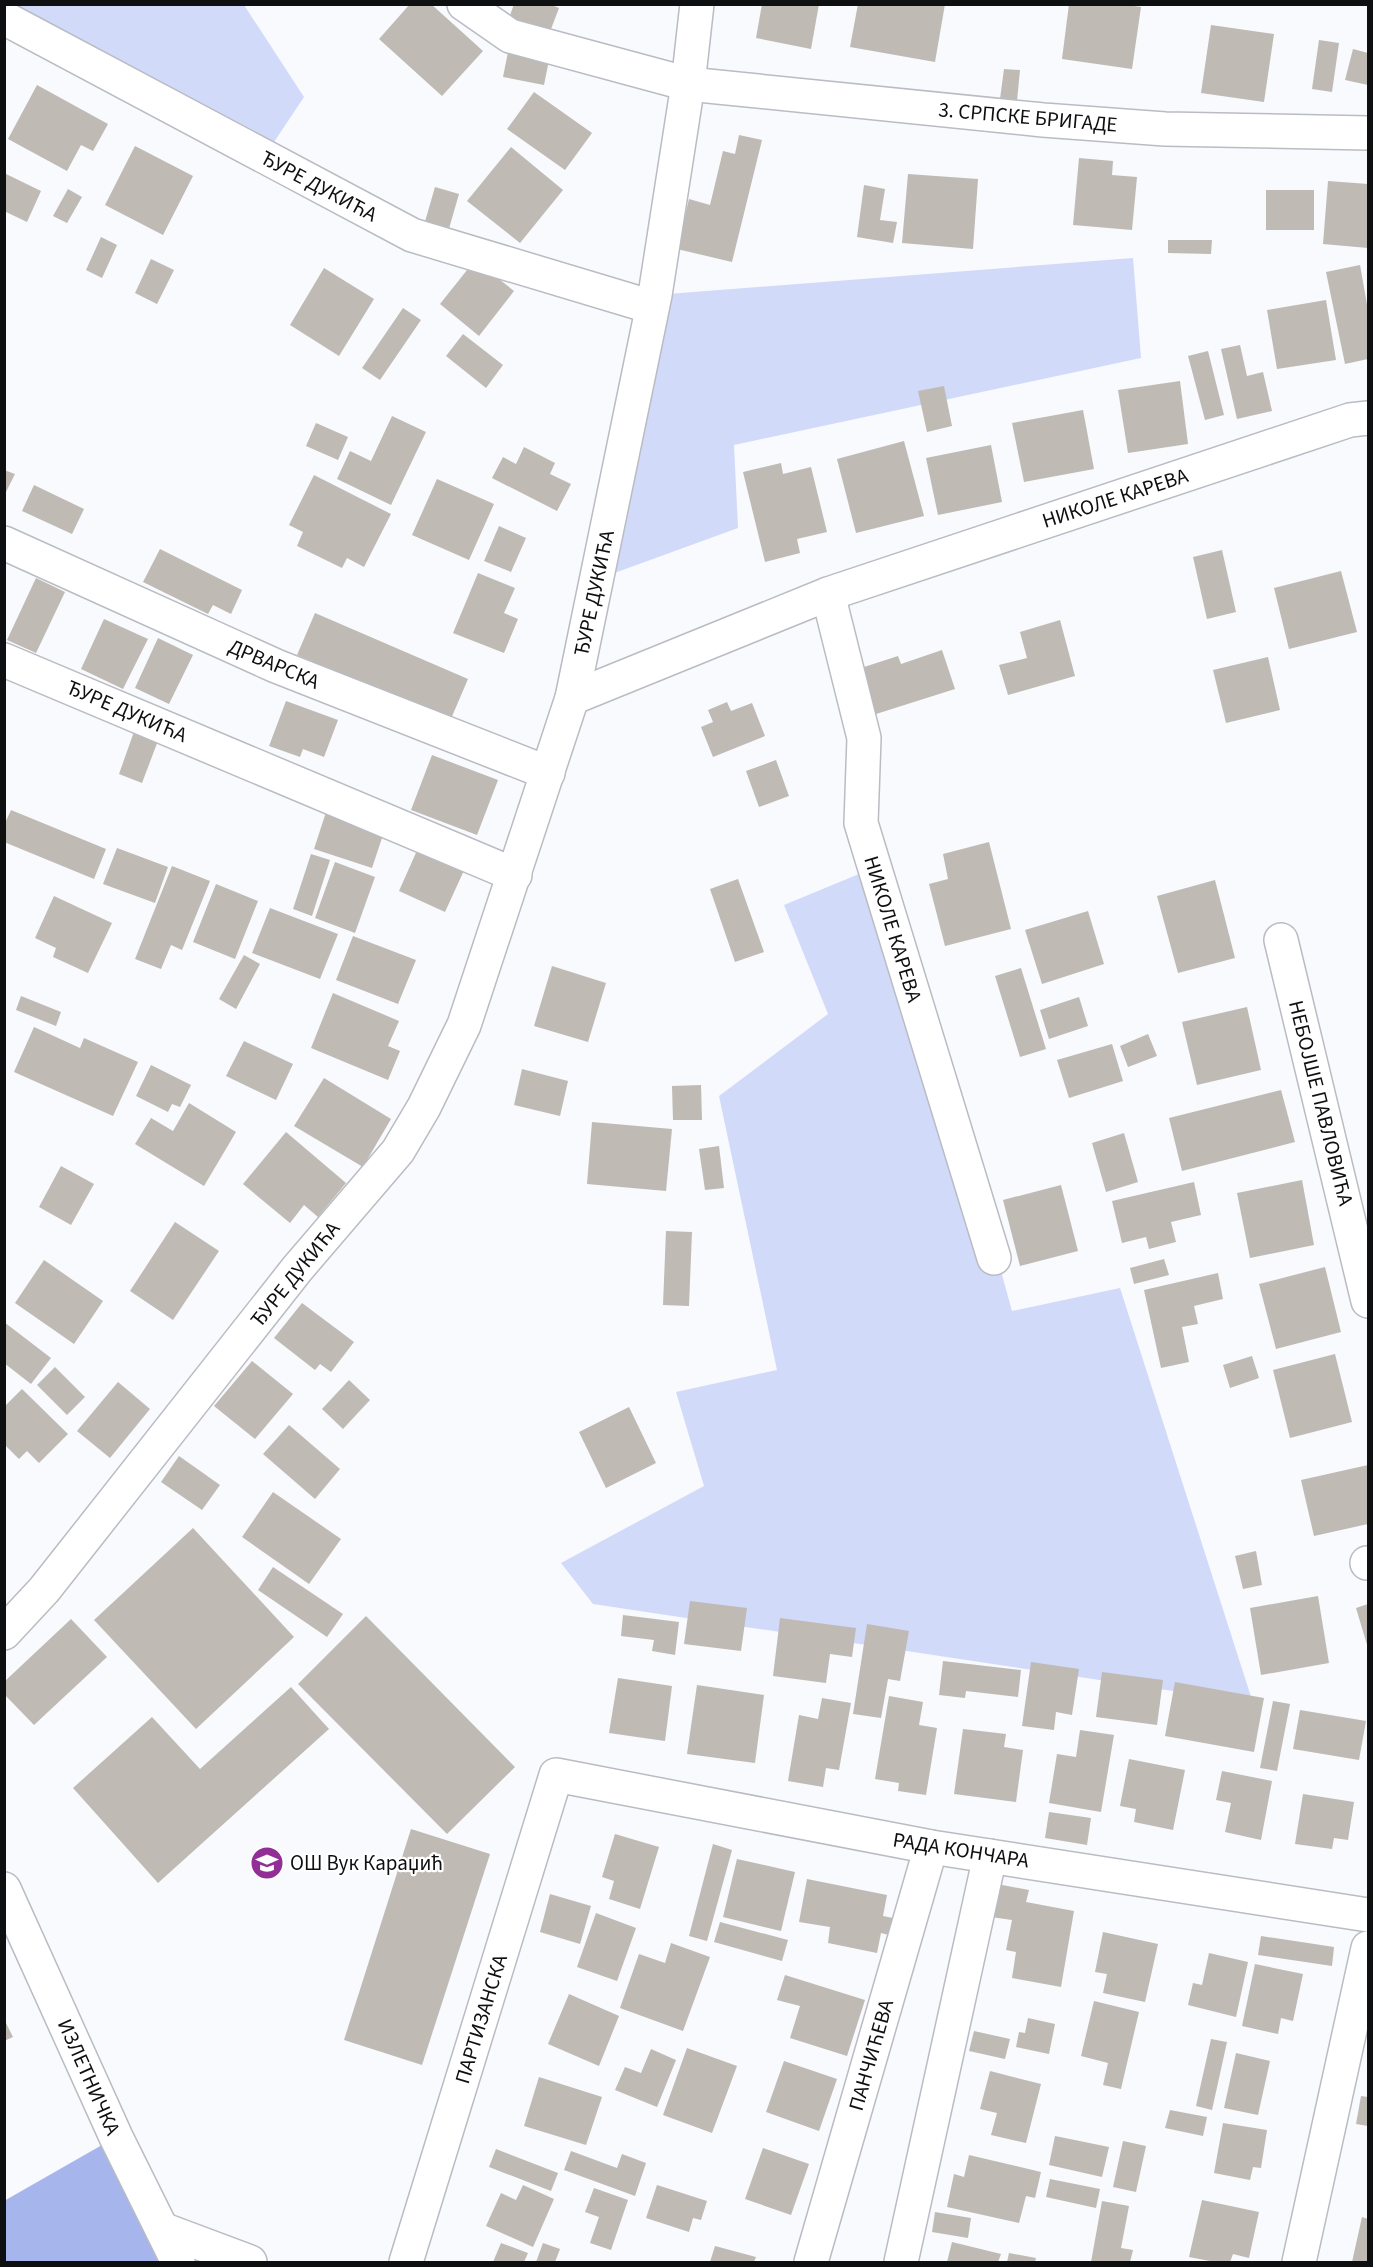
<svg xmlns="http://www.w3.org/2000/svg" width="1373" height="2267" font-family="'Source Sans 3',sans-serif">
<rect width="100%" height="100%" fill="#f8fafe"/>
<!-- green -->
<g fill="#d2dafa">
<path d="M4 5H244L304 97 264 157Z"/>
<path d="M1133 258 1141 358 734 445 738 528 598 579 655 295Z"/>
<path d="M888 862 1012 1311 1120 1288 1253 1703 593 1604 561 1563 704 1486 676 1392 777 1370 719 1096 828 1014 784 905Z"/>
</g>
<!-- forest -->
<path fill="#a7b5ed" d="M116 2137 178 2262H5L4 2201Z"/>
<!-- building -->
<g fill="#bfbab4">
<path d="M410 4H431L483 51 442 96 379 39Z"/>
<path d="M514 4H549L559 8 548 37 507 24Z"/>
<path d="M762 4H819L811 49 756 38Z"/>
<path d="M858 4H945L935 62 850 47Z"/>
<path d="M1069 4H1121L1141 7 1132 69 1062 59Z"/>
<path d="M1211 25 1274 34 1264 102 1201 93Z"/>
<path d="M1319 40 1339 43 1332 92 1312 89Z"/>
<path d="M1353 49 1368 53V85L1345 80Z"/>
<path d="M508 52 549 60 544 85 503 77Z"/>
<path d="M1004 69 1020 70 1017 101 1000 99Z"/>
<path d="M37 85 108 124 93 151 81 145 67 171 8 139Z"/>
<path d="M534 92 592 133 565 170 507 129Z"/>
<path d="M739 135 762 140 732 262 677 249 689 199 710 205 723 151 735 154Z"/>
<path d="M135 146 193 176 163 235 105 205Z"/>
<path d="M511 147 563 190 520 243 467 201Z"/>
<path d="M1079 158 1113 161 1112 175 1137 177 1132 230 1073 225Z"/>
<path d="M4 173 41 191 27 222 4 211Z"/>
<path d="M908 174 978 179 973 249 902 243Z"/>
<path d="M1328 181 1368 184V248L1323 244Z"/>
<path d="M864 185 885 189 880 220 897 222 893 243 857 237Z"/>
<path d="M435 187 459 194 448 232 424 225Z"/>
<path d="M68 189 82 197 67 223 53 216Z"/>
<rect x="1266" y="190" width="48" height="40"/>
<path d="M101 237 117 245 102 278 86 270Z"/>
<path d="M1168 240H1212L1211 254 1168 253Z"/>
<path d="M151 259 174 270 157 304 135 293Z"/>
<path d="M475 260 514 291 479 336 440 304Z"/>
<path d="M1360 265 1368 310V359L1345 364 1326 272Z"/>
<path d="M324 268 374 299 339 356 290 325Z"/>
<path d="M1326 300 1336 360 1277 369 1267 310Z"/>
<path d="M403 308 421 320 380 380 362 368Z"/>
<path d="M463 334 503 365 486 388 446 356Z"/>
<path d="M1240 345 1247 376 1263 372 1272 411 1237 419 1221 349Z"/>
<path d="M1208 351 1224 415 1205 420 1188 356Z"/>
<path d="M1180 381 1188 444 1128 453 1118 390Z"/>
<path d="M944 386 952 426 927 432 918 391Z"/>
<path d="M1083 410 1094 469 1024 482 1012 423Z"/>
<path d="M392 416 426 432 391 505 337 479 350 451 371 461Z"/>
<path d="M316 423 348 437 338 460 306 446Z"/>
<path d="M904 441 924 516 856 533 837 459Z"/>
<path d="M991 445 1002 502 938 515 926 458Z"/>
<path d="M524 447 555 463 550 474 571 484 557 511 492 478 503 457 516 464Z"/>
<path d="M781 463 783 474 811 467 827 532 797 539 800 553 765 562 743 472Z"/>
<path d="M4 470 15 474 4 496Z"/>
<path d="M314 475 391 514 364 567 347 558 342 568 297 546 303 532 289 525Z"/>
<path d="M437 479 494 504 469 560 412 535Z"/>
<path d="M34 485 84 509 72 534 22 511Z"/>
<path d="M499 526 526 538 511 572 484 561Z"/>
<path d="M160 549 242 590 231 614 213 605 208 614 143 582Z"/>
<path d="M1222 550 1236 612 1207 619 1193 557Z"/>
<path d="M1341 571 1357 632 1289 649 1274 588Z"/>
<path d="M478 573 515 588 504 613 518 619 504 653 453 633Z"/>
<path d="M36 578 65 592 36 653 7 640Z"/>
<path d="M315 613 468 679 450 721 297 655Z"/>
<path d="M104 619 148 639 123 689 81 669Z"/>
<path d="M1060 620 1075 676 1008 695 999 665 1027 658 1020 632Z"/>
<path d="M158 638 193 655 169 704 135 688Z"/>
<path d="M942 650 955 689 876 714 861 668 898 656 901 664Z"/>
<path d="M1268 657 1280 710 1226 723 1213 670Z"/>
<path d="M286 701 338 720 324 757 303 749 300 757 269 746Z"/>
<path d="M727 702 731 711 752 703 765 736 713 757 701 727 713 722 708 710Z"/>
<path d="M135 729 159 738 142 783 119 774Z"/>
<path d="M432 755 498 780 477 835 411 810Z"/>
<path d="M776 760 789 796 759 807 746 771Z"/>
<path d="M328 806 386 826 372 868 314 849Z"/>
<path d="M11 810 106 849 94 879 4 842V825Z"/>
<path d="M989 842 1011 929 945 946 929 884 948 879 943 854Z"/>
<path d="M419 846 466 866 445 912 399 891Z"/>
<path d="M117 848 168 867 155 903 103 884Z"/>
<path d="M311 854 330 860 312 916 293 909Z"/>
<path d="M335 862 375 877 355 933 315 918Z"/>
<path d="M172 866 210 881 182 950 171 945 161 969 135 959Z"/>
<path d="M738 879 764 952 735 962 710 889Z"/>
<path d="M1215 880 1235 958 1178 973 1157 896Z"/>
<path d="M216 884 258 901 235 959 193 942Z"/>
<path d="M54 896 112 923 88 973 53 957 56 948 35 938Z"/>
<path d="M270 908 338 934 320 979 252 953Z"/>
<path d="M1088 911 1104 964 1042 984 1025 930Z"/>
<path d="M353 936 416 960 398 1004 336 980Z"/>
<path d="M244 955 260 964 236 1009 219 999Z"/>
<path d="M552 966 606 983 588 1042 534 1026Z"/>
<path d="M1021 968 1046 1049 1020 1057 995 976Z"/>
<path d="M333 993 399 1021 388 1046 400 1051 388 1080 311 1048Z"/>
<path d="M21 996 61 1012 56 1026 16 1010Z"/>
<path d="M1079 997 1088 1026 1049 1039 1040 1010Z"/>
<path d="M1247 1007 1261 1070 1197 1085 1182 1022Z"/>
<path d="M34 1027 80 1048 84 1038 138 1062 113 1116 14 1072Z"/>
<path d="M1148 1034 1157 1056 1128 1067 1120 1046Z"/>
<path d="M244 1041 293 1064 276 1100 226 1076Z"/>
<path d="M1112 1044 1123 1081 1069 1098 1057 1060Z"/>
<path d="M151 1065 191 1085 180 1107 172 1104 168 1112 136 1096Z"/>
<path d="M522 1069 568 1081 560 1116 514 1105Z"/>
<path d="M324 1078 391 1119 363 1167 294 1126Z"/>
<path d="M701 1085 702 1120H673L672 1086Z"/>
<path d="M1281 1090 1295 1142 1182 1171 1169 1118Z"/>
<path d="M189 1103 236 1132 204 1186 135 1144 151 1118 173 1131Z"/>
<path d="M592 1122 672 1129 666 1191 587 1184Z"/>
<path d="M286 1132 346 1183 318 1217 304 1205 290 1223 243 1184Z"/>
<path d="M1124 1133 1138 1182 1106 1192 1092 1143Z"/>
<path d="M719 1146 724 1188 705 1190 699 1149Z"/>
<path d="M61 1166 94 1184 71 1225 39 1207Z"/>
<path d="M1302 1180 1314 1245 1250 1258 1237 1193Z"/>
<path d="M1194 1182 1201 1215 1171 1222 1176 1242 1149 1249 1146 1237 1122 1243 1112 1201Z"/>
<path d="M1061 1185 1078 1251 1020 1266 1003 1200Z"/>
<path d="M175 1222 219 1251 173 1320 130 1291Z"/>
<path d="M666 1231 692 1232 689 1306 663 1305Z"/>
<path d="M1164 1259 1169 1275 1134 1284 1130 1268Z"/>
<path d="M44 1260 103 1301 74 1344 15 1303Z"/>
<path d="M1325 1267 1341 1332 1276 1349 1259 1284Z"/>
<path d="M1218 1273 1223 1299 1194 1306 1198 1324 1182 1327 1189 1362 1161 1368 1144 1290Z"/>
<path d="M302 1303 354 1342 331 1372 320 1364 315 1370 274 1338Z"/>
<path d="M4 1322 51 1358 31 1384 4 1363Z"/>
<path d="M1335 1354 1352 1422 1290 1438 1273 1370Z"/>
<path d="M1252 1356 1259 1378 1230 1388 1223 1365Z"/>
<path d="M252 1361 293 1394 255 1439 214 1406Z"/>
<path d="M55 1367 85 1397 67 1415 37 1385Z"/>
<path d="M349 1380 370 1400 343 1429 322 1409Z"/>
<path d="M118 1382 150 1409 110 1458 77 1431Z"/>
<path d="M22 1389 68 1434 39 1463 27 1451 19 1459 4 1444V1407Z"/>
<path d="M629 1407 656 1463 606 1488 579 1432Z"/>
<path d="M289 1425 340 1469 315 1499 263 1454Z"/>
<path d="M179 1456 220 1485 202 1510 161 1482Z"/>
<path d="M1368 1465V1524L1314 1536 1301 1480Z"/>
<path d="M273 1492 341 1539 309 1584 242 1537Z"/>
<path d="M193 1528 294 1637 196 1729 94 1620Z"/>
<path d="M1256 1551 1262 1585 1243 1589 1235 1556Z"/>
<path d="M273 1567 343 1614 327 1637 258 1590Z"/>
<path d="M1318 1596 1329 1663 1261 1675 1250 1608Z"/>
<path d="M690 1601 747 1608 741 1651 684 1644Z"/>
<path d="M1368 1604V1648L1356 1608Z"/>
<path d="M623 1615 679 1622 675 1655 652 1651 654 1640 621 1636Z"/>
<path d="M366 1616 515 1767 447 1834 298 1684Z"/>
<path d="M780 1618 856 1628 852 1657 830 1654 826 1683 773 1676Z"/>
<path d="M71 1619 107 1657 34 1725 4 1694V1682Z"/>
<path d="M867 1624 909 1631 900 1681 888 1679 881 1718 853 1714Z"/>
<path d="M943 1661 1021 1670 1018 1697 966 1691 965 1698 939 1695Z"/>
<path d="M1031 1662 1079 1669 1072 1715 1056 1712 1054 1730 1022 1726Z"/>
<path d="M1102 1672 1163 1680 1157 1725 1096 1717Z"/>
<path d="M618 1678 672 1686 665 1741 609 1733Z"/>
<path d="M1175 1682 1264 1698 1254 1752 1165 1736Z"/>
<path d="M697 1685 764 1695 755 1763 687 1754Z"/>
<path d="M291 1687 329 1729 158 1883 73 1788 152 1717 200 1769Z"/>
<path d="M889 1696 923 1702 919 1725 937 1728 926 1795 898 1791 899 1783 875 1779Z"/>
<path d="M822 1698 851 1703 839 1770 826 1768 823 1787 788 1781 799 1715 818 1719Z"/>
<path d="M1273 1701 1290 1704 1277 1771 1260 1768Z"/>
<path d="M1300 1710 1366 1721 1359 1760 1293 1749Z"/>
<path d="M963 1729 1006 1734 1004 1747 1023 1750 1016 1802 954 1794Z"/>
<path d="M1080 1730 1114 1735 1101 1812 1049 1803 1057 1754 1076 1757Z"/>
<path d="M1129 1759 1185 1770 1173 1830 1134 1822 1136 1809 1120 1806Z"/>
<path d="M1222 1771 1272 1781 1261 1840 1225 1832 1231 1803 1216 1800Z"/>
<path d="M1303 1794 1354 1802 1348 1840 1334 1838 1332 1849 1295 1844Z"/>
<path d="M1049 1812 1091 1818 1087 1845 1045 1838Z"/>
<path d="M411 1829 490 1854 422 2065 344 2040Z"/>
<path d="M615 1834 659 1847 640 1909 609 1899 614 1881 602 1877Z"/>
<path d="M713 1844 732 1850 707 1941 689 1936Z"/>
<path d="M737 1859 795 1872 781 1931 723 1917Z"/>
<path d="M807 1879 887 1895 883 1916 893 1918 889 1935 881 1933 877 1953 828 1943 830 1927 799 1922Z"/>
<path d="M997 1884 1029 1890 1026 1902 1074 1911 1061 1987 1012 1978 1016 1952 1006 1950 1012 1920 991 1917Z"/>
<path d="M550 1894 591 1906 580 1944 540 1932Z"/>
<path d="M596 1913 636 1928 617 1981 577 1967Z"/>
<path d="M720 1922 788 1940 782 1961 714 1942Z"/>
<path d="M1103 1932 1158 1944 1145 2002 1103 1993 1107 1974 1095 1972Z"/>
<path d="M1261 1936 1334 1947 1332 1966 1258 1955Z"/>
<path d="M671 1943 710 1957 683 2031 620 2008 639 1954 665 1963Z"/>
<path d="M1209 1953 1248 1962 1236 2017 1188 2005 1193 1983 1202 1985Z"/>
<path d="M1255 1964 1303 1974 1293 2021 1281 2018 1278 2034 1242 2026Z"/>
<path d="M785 1975 865 2000 847 2056 790 2038 800 2006 777 2000Z"/>
<path d="M569 1994 619 2016 599 2066 548 2044Z"/>
<path d="M1094 2001 1139 2012 1121 2089 1103 2085 1108 2063 1081 2056Z"/>
<path d="M1028 2018 1055 2024 1049 2054 1016 2047 1019 2032 1025 2033Z"/>
<path d="M4 2019 13 2037 4 2041Z"/>
<path d="M974 2031 1010 2039 1005 2059 969 2051Z"/>
<path d="M1211 2039 1227 2042 1212 2110 1196 2106Z"/>
<path d="M687 2048 737 2066 712 2133 663 2115Z"/>
<path d="M651 2049 676 2060 657 2107 615 2090 625 2067 641 2073Z"/>
<path d="M1236 2053 1270 2061 1258 2115 1224 2108Z"/>
<path d="M784 2061 837 2079 819 2131 766 2112Z"/>
<path d="M990 2071 1041 2084 1026 2143 991 2135 997 2113 980 2109Z"/>
<path d="M539 2077 602 2097 586 2145 524 2126Z"/>
<path d="M1361 2096 1368 2097V2126L1356 2124Z"/>
<path d="M1170 2110 1207 2117 1203 2136 1165 2128Z"/>
<path d="M1223 2123 1267 2130 1261 2168 1253 2167 1250 2180 1214 2173Z"/>
<path d="M1055 2136 1109 2147 1102 2177 1049 2165Z"/>
<path d="M1123 2141 1146 2146 1136 2192 1113 2187Z"/>
<path d="M763 2148 809 2164 791 2215 745 2199Z"/>
<path d="M496 2149 558 2173 551 2191 489 2167Z"/>
<path d="M571 2151 617 2168 622 2154 646 2163 635 2196 564 2170Z"/>
<path d="M969 2155 1041 2172 1035 2198 1026 2196 1019 2223 947 2207 954 2174 964 2177Z"/>
<path d="M1050 2179 1100 2189 1096 2208 1046 2197Z"/>
<path d="M523 2185 554 2199 533 2247 486 2226 501 2193 516 2200Z"/>
<path d="M657 2185 707 2201 701 2220 693 2218 689 2232 646 2218Z"/>
<path d="M594 2188 628 2200 611 2250 590 2243 599 2217 585 2212Z"/>
<path d="M1202 2200 1259 2212 1249 2258 1233 2254 1230 2262H1215L1189 2257Z"/>
<path d="M1102 2201 1129 2206 1121 2248 1133 2250 1130 2262H1091Z"/>
<path d="M935 2212 971 2218 968 2238 932 2232Z"/>
<path d="M1362 2217 1368 2219V2262H1352Z"/>
<path d="M952 2242 1001 2254 998 2262H947Z"/>
<path d="M501 2243 528 2253 524 2262H493Z"/>
<path d="M543 2243 560 2249 555 2262H536Z"/>
<path d="M715 2246 756 2257 754 2262H710Z"/>
<path d="M1009 2253 1036 2258 1035 2262H1007Z"/>
</g>
<g fill="none" stroke-linecap="round" stroke-linejoin="round">
<!-- minor casing -->
<g stroke="#babcc3" stroke-width="36">
<g id="minor">
<path d="M464 4 510 36 688 84 1043 120 1165 129 1368 133"/>
<path d="M4 18 412 235 652 307"/>
<path d="M4 543 276 666 548 773"/>
<path d="M828 594 864 738 861 823 994 1258"/>
<path d="M4 660 515 875"/>
<path d="M572 698 828 594 1350 420 1368 418"/>
<path d="M1281 940 1368 1301"/>
<path d="M1367 1563H1368"/>
<path d="M4 1633 44 1590 297 1269 398 1151 424 1107 464 1025 572 698 655 295 688 84 697 4"/>
<path d="M4 1889 116 2137 178 2262"/>
<path d="M162 2229 250 2262"/>
<path d="M406 2262 556 1775 931 1847 1368 1915"/>
<path d="M811 2262 931 1847"/>
<path d="M901 2262 990 1856"/>
<path d="M1299 2262 1368 1948"/>
</g>
</g>
<!-- minor -->
<use href="#minor" stroke="#fff" stroke-width="33"/>
</g>
<!-- icons -->
<defs>
<g id="school-disc" transform="scale(1.725)"><circle r="9.5" fill="#922f96" stroke="#fff"/><path d="M0-5L7-2L0 1L-7-2ZM-4 1L0 2.5L4 1V4Q0 6-4 4Z" fill="#fff"/></g>
</defs>
<g fill-rule="evenodd">
<use href="#school-disc" x="267" y="1863"/>
</g>
<g text-anchor="middle" dominant-baseline="central" stroke-width="4.5" stroke-linejoin="round" paint-order="stroke">
<!-- street labels -->
<g font-size="21" fill="#0e0f11" stroke="#fff">
<text transform="translate(1028 117) rotate(5)">3. СРПСКЕ БРИГАДЕ</text>
<text transform="translate(319 186) rotate(28)">ЂУРЕ ДУКИЋА</text>
<text transform="translate(1115 498) rotate(-18)">НИКОЛЕ КАРЕВА</text>
<text transform="translate(594 593) rotate(-78)">ЂУРЕ ДУКИЋА</text>
<text transform="translate(274 664) rotate(23)">ДРВАРСКА</text>
<text transform="translate(127 711) rotate(23)">ЂУРЕ ДУКИЋА</text>
<text transform="translate(893 929) rotate(73)">НИКОЛЕ КАРЕВА</text>
<text transform="translate(1321 1103) rotate(76)">НЕБОЈШЕ ПАВЛОВИЋА</text>
<text transform="translate(295 1274) rotate(-51)">ЂУРЕ ДУКИЋА</text>
<text transform="translate(961 1850) rotate(9)">РАДА КОНЧАРА</text>
<text transform="translate(481 2019) rotate(-73)">ПАРТИЗАНСКА</text>
<text transform="translate(871 2055) rotate(-74)">ПАНЧИЋЕВА</text>
<text transform="translate(89 2077) rotate(66)">ИЗЛЕТНИЧКА</text>
</g>
<!-- poi labels -->
<g font-size="21" fill="#0e0f11" stroke="#fff" text-anchor="start">
<text x="290" y="1863">ОШ Вук Караџић</text>
</g>
</g>
<!-- border -->
<rect width="1373" height="2267" fill="none" stroke="#0e0f11" stroke-width="12"/>
</svg>
